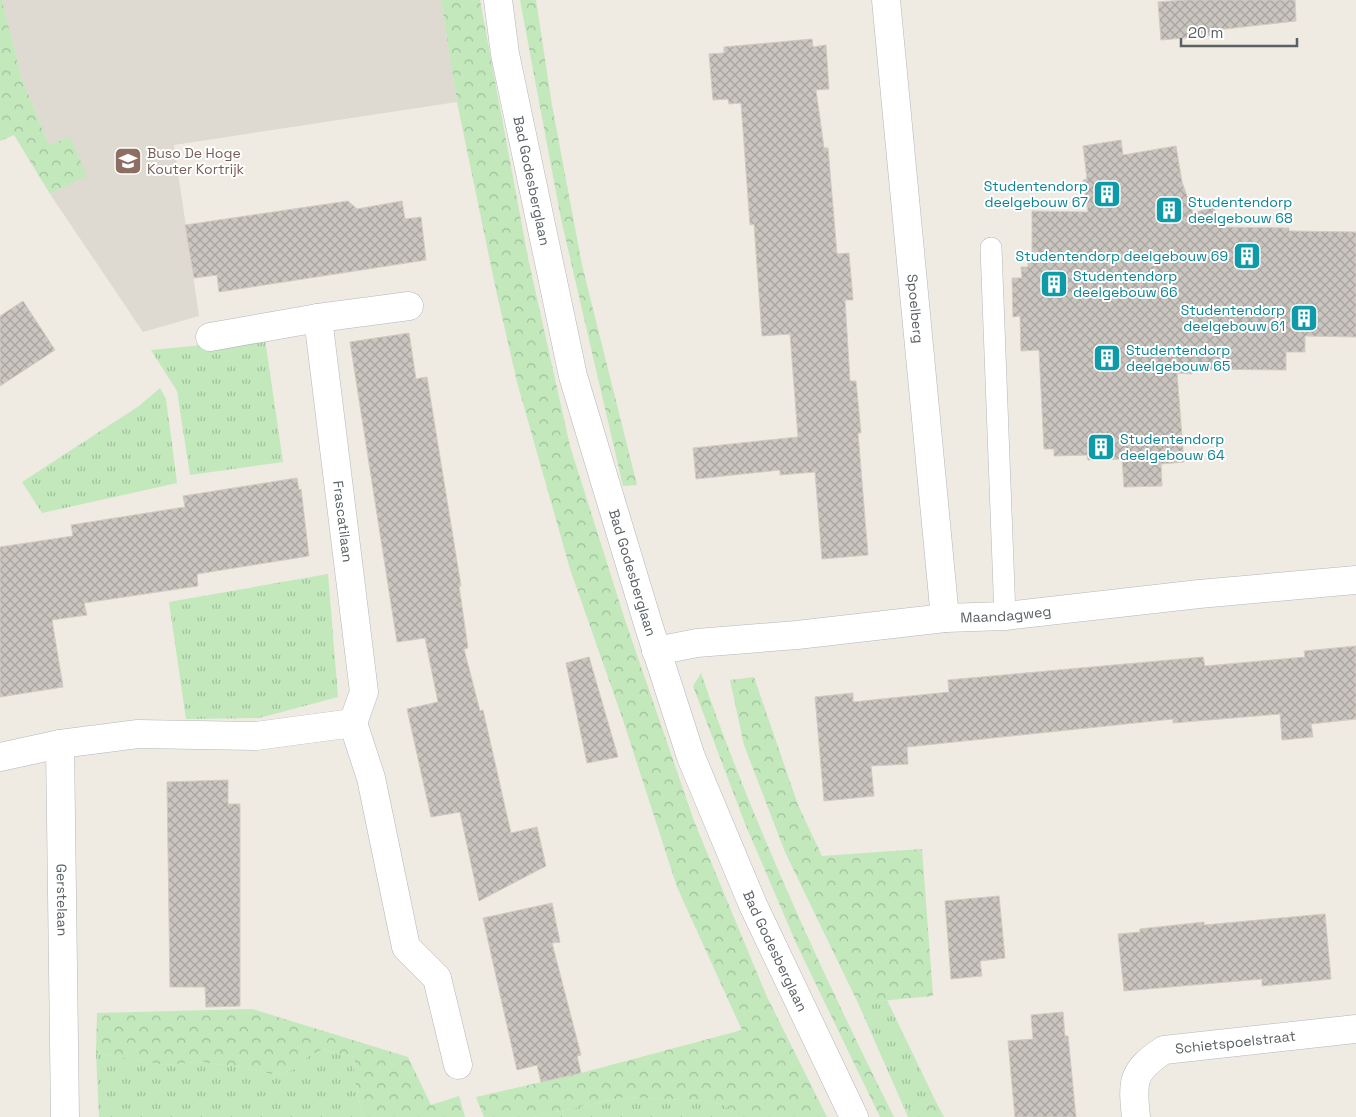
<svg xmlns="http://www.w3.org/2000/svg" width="1356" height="1117" font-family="'Space Grotesk',sans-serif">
<defs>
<pattern id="grass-tufts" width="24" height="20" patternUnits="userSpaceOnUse" patternTransform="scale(1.25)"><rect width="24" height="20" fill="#c2e8bc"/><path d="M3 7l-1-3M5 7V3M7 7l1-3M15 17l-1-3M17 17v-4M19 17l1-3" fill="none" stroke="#a1bf9c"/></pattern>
<pattern id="forest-crowns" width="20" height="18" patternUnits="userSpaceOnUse" patternTransform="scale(1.25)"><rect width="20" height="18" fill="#c2e8bc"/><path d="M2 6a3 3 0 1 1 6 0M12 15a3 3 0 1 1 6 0" fill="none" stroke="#a1bf9c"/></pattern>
<pattern id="building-cross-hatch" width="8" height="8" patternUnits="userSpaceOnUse" patternTransform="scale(1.25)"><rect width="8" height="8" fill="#cac5bf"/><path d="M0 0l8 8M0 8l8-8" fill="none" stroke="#a7a39f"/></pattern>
</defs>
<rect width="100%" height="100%" fill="#efeae2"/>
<!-- education -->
<path fill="#ded9d1" d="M2 0H441L457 102 174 145 199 316 143 332 50 194 86 176 49 145 22 79Z"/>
<!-- grass -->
<g fill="url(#grass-tufts)">
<path d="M265 339 283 462 190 475 177 391 151 350Z"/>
<path d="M160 388 166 399 177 483 42 513 22 482 139 406Z"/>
<path d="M328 574 338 697 259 718 186 719 169 602Z"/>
<path d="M887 1000 936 1102 905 1110 858 1003Z"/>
<path d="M321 1050 355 1057 354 1077 363 1117H99L96 1053 164 1065 200 1062 242 1067 276 1075 298 1068 307 1057Z"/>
<path d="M625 1097 703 1101 723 1105 738 1117H533Z"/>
</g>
<!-- forest -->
<g fill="url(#forest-crowns)">
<path d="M0 0H2L22 79 49 145 70 137 87 176 50 194 14 135 0 141Z"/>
<path d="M441 0H480L528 258 570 446 626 623 694 821 767 997 827 1117H738L723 1105 703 1101 625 1097 533 1117H484L476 1097 581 1073 742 1030 677 887 623 720 570 569 517 382 496 290 457 102Z"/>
<path d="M520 0H536L552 105 582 265 637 485 623 486 561 219Z"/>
<path d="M701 673C754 826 822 973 894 1117H880L796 943 744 821 693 686Z"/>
<path d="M754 677 798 805 822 856 922 849 933 996 858 1003 785 852 744 745 730 680Z"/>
<path d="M252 1009 408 1057 431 1105 459 1096 465 1117H363L354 1077 355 1057 321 1050 307 1057 298 1068 276 1075 242 1067 200 1062 164 1065 96 1053 97 1013Z"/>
<path d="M936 1102 944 1117H908L905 1110Z"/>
</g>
<!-- building -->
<g fill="url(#building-cross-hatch)" stroke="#d4cbc0">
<path d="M1185 0H1295L1296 21 1216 30 1217 35 1161 40 1158 2Z"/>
<path d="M812 39 813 47 826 45 829 89 816 90 824 148H828L837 254 849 253 853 300H845L850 381H856L861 433H858L868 555 822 559 815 472 780 475V470L696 479 693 448 798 437 790 334 762 336 754 224 750 225 741 103 729 104 728 99 713 100 709 54 724 53V47Z"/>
<path d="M1121 140 1123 155 1176 146 1182 182 1193 213 1214 207 1220 227 1289 228V231L1356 232V337L1305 336V352H1286V370L1192 369V374L1177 373 1184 462 1161 464 1162 486 1124 487 1122 459 1088 460 1087 455 1054 456V449H1044L1039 350 1021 351 1020 316 1013 317 1012 278H1022L1021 267H1028V261H1032V211L1088 212 1083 180 1087 179 1083 146Z"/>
<path d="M348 201 357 209 402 201 405 219 421 217 426 260 219 292 217 275 194 278 185 225Z"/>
<path d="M23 301 55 350 0 386V316Z"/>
<path d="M409 333 416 379 427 377 461 586H459L468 648 464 649 480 711 483 710 511 833 537 827 546 866 479 901 460 812 431 817 407 709 438 702 425 638 397 642 350 342Z"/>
<path d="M297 478 299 490 301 489 309 556 197 574 198 586 84 603 87 615 52 620 63 687 0 697V547L73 536 71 525 185 507 183 496Z"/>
<path d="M1356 646V719L1311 724 1313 737 1282 740 1280 714 1173 723V719L907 747 908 764 871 766 874 796 824 801 815 697 853 693V702L949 692 948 680 1203 657 1205 666 1305 657 1304 651Z"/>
<path d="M589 657 618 757 587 763 566 663Z"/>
<path d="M228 780V804H240V1006L206 1007 205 987H170L167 782Z"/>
<path d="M999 896 1005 958 980 961 982 976 951 979 945 901Z"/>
<path d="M552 903 560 942 552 943 581 1055 577 1056 581 1073 541 1082 537 1065 517 1070 483 918Z"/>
<path d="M1325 914 1331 979 1262 986V979L1124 991 1118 934 1140 932V929L1204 922V925Z"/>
<path d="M1063 1012 1065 1036H1068L1076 1117H1015L1008 1041 1033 1039 1031 1015Z"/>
</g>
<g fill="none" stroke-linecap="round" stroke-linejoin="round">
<!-- service casing -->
<g stroke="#b3b7bb" stroke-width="22">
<path id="service" d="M991 248 1005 616"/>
</g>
<!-- minor casing -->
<g stroke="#b3b7bb" stroke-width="29">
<g id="minor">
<path id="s1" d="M886 0 945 618"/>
<path id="s2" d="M318 318 364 692 353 723"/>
<path d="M210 337 318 318 409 306"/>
<path id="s3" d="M656 651 697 643 797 635 945 618 1005 616 1199 594 1356 580"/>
<path id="s4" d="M60 744 65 1117"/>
<path d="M0 757 60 744 138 734 256 736 353 723 371 778 406 947 437 978 458 1065"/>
<path id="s5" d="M1136 1117C1132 1081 1132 1071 1164 1050L1356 1029"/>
</g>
</g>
<!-- tertiary casing -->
<g stroke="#b3b7bb" stroke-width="29">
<g id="tertiary">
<path id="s6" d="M498 0 505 54 573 376 649 627 691 757 753 905 854 1117"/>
</g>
</g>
<!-- service -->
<use href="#service" stroke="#fff" stroke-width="21"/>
<!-- minor -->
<use href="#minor" stroke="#fff" stroke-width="28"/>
<!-- tertiary -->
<use href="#tertiary" stroke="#fff" stroke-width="28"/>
</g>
<!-- icons -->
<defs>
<g id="school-square" transform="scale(1.4375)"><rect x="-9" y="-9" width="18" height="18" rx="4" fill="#8d6e63" stroke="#fff"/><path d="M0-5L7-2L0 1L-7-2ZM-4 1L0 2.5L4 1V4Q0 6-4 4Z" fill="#fff"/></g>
<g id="building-square" transform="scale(1.4375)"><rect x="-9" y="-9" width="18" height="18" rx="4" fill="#0f9aa8" stroke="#fff"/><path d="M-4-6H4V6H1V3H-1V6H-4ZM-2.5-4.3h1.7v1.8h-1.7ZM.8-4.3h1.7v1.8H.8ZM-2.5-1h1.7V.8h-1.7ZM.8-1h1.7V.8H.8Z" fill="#fff"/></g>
</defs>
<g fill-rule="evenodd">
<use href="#school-square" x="128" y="161"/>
<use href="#building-square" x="1107" y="194"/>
<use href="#building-square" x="1169" y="210"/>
<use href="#building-square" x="1247" y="256"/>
<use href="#building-square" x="1054" y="284"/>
<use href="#building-square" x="1304" y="318"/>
<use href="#building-square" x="1107" y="358"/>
<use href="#building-square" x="1101" y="447"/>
</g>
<g text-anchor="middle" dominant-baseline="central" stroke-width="4" stroke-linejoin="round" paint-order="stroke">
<!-- education labels -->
<g font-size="14" fill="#785e54" stroke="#fff" text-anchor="start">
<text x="147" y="153">Buso De Hoge<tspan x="147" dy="16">Kouter Kortrijk</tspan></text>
</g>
<!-- street labels -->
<g font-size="14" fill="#5a6064" stroke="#fff">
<text stroke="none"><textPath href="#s6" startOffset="184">Bad Godesberglaan</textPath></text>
<text stroke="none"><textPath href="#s1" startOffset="310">Spoelberg</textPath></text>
<text stroke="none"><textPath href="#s2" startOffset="205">Frascatilaan</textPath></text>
<text stroke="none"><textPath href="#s6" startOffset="589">Bad Godesberglaan</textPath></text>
<text stroke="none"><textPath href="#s3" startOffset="352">Maandagweg</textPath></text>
<text stroke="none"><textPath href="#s4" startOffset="156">Gerstelaan</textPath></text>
<text stroke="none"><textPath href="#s6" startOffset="994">Bad Godesberglaan</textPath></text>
<text stroke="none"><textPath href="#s5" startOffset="151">Schietspoelstraat</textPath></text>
</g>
<!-- culture labels -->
<g font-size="14" fill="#0d838f" stroke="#fff" text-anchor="start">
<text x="1088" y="186" text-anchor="end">Studentendorp<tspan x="1088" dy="16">deelgebouw 67</tspan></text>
<text x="1188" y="202">Studentendorp<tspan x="1188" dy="16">deelgebouw 68</tspan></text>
<text x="1228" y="256" text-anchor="end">Studentendorp deelgebouw 69</text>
<text x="1073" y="276">Studentendorp<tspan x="1073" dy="16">deelgebouw 66</tspan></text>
<text x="1285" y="310" text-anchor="end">Studentendorp<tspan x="1285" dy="16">deelgebouw 61</tspan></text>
<text x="1126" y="350">Studentendorp<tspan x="1126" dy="16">deelgebouw 65</tspan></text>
<text x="1120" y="439">Studentendorp<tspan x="1120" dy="16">deelgebouw 64</tspan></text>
</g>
</g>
<!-- scale -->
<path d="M1181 38v8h116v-8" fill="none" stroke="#5a6064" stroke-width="2.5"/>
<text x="1188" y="38" font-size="15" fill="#5a6064" stroke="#ffffff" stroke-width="4" paint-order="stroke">20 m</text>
</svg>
